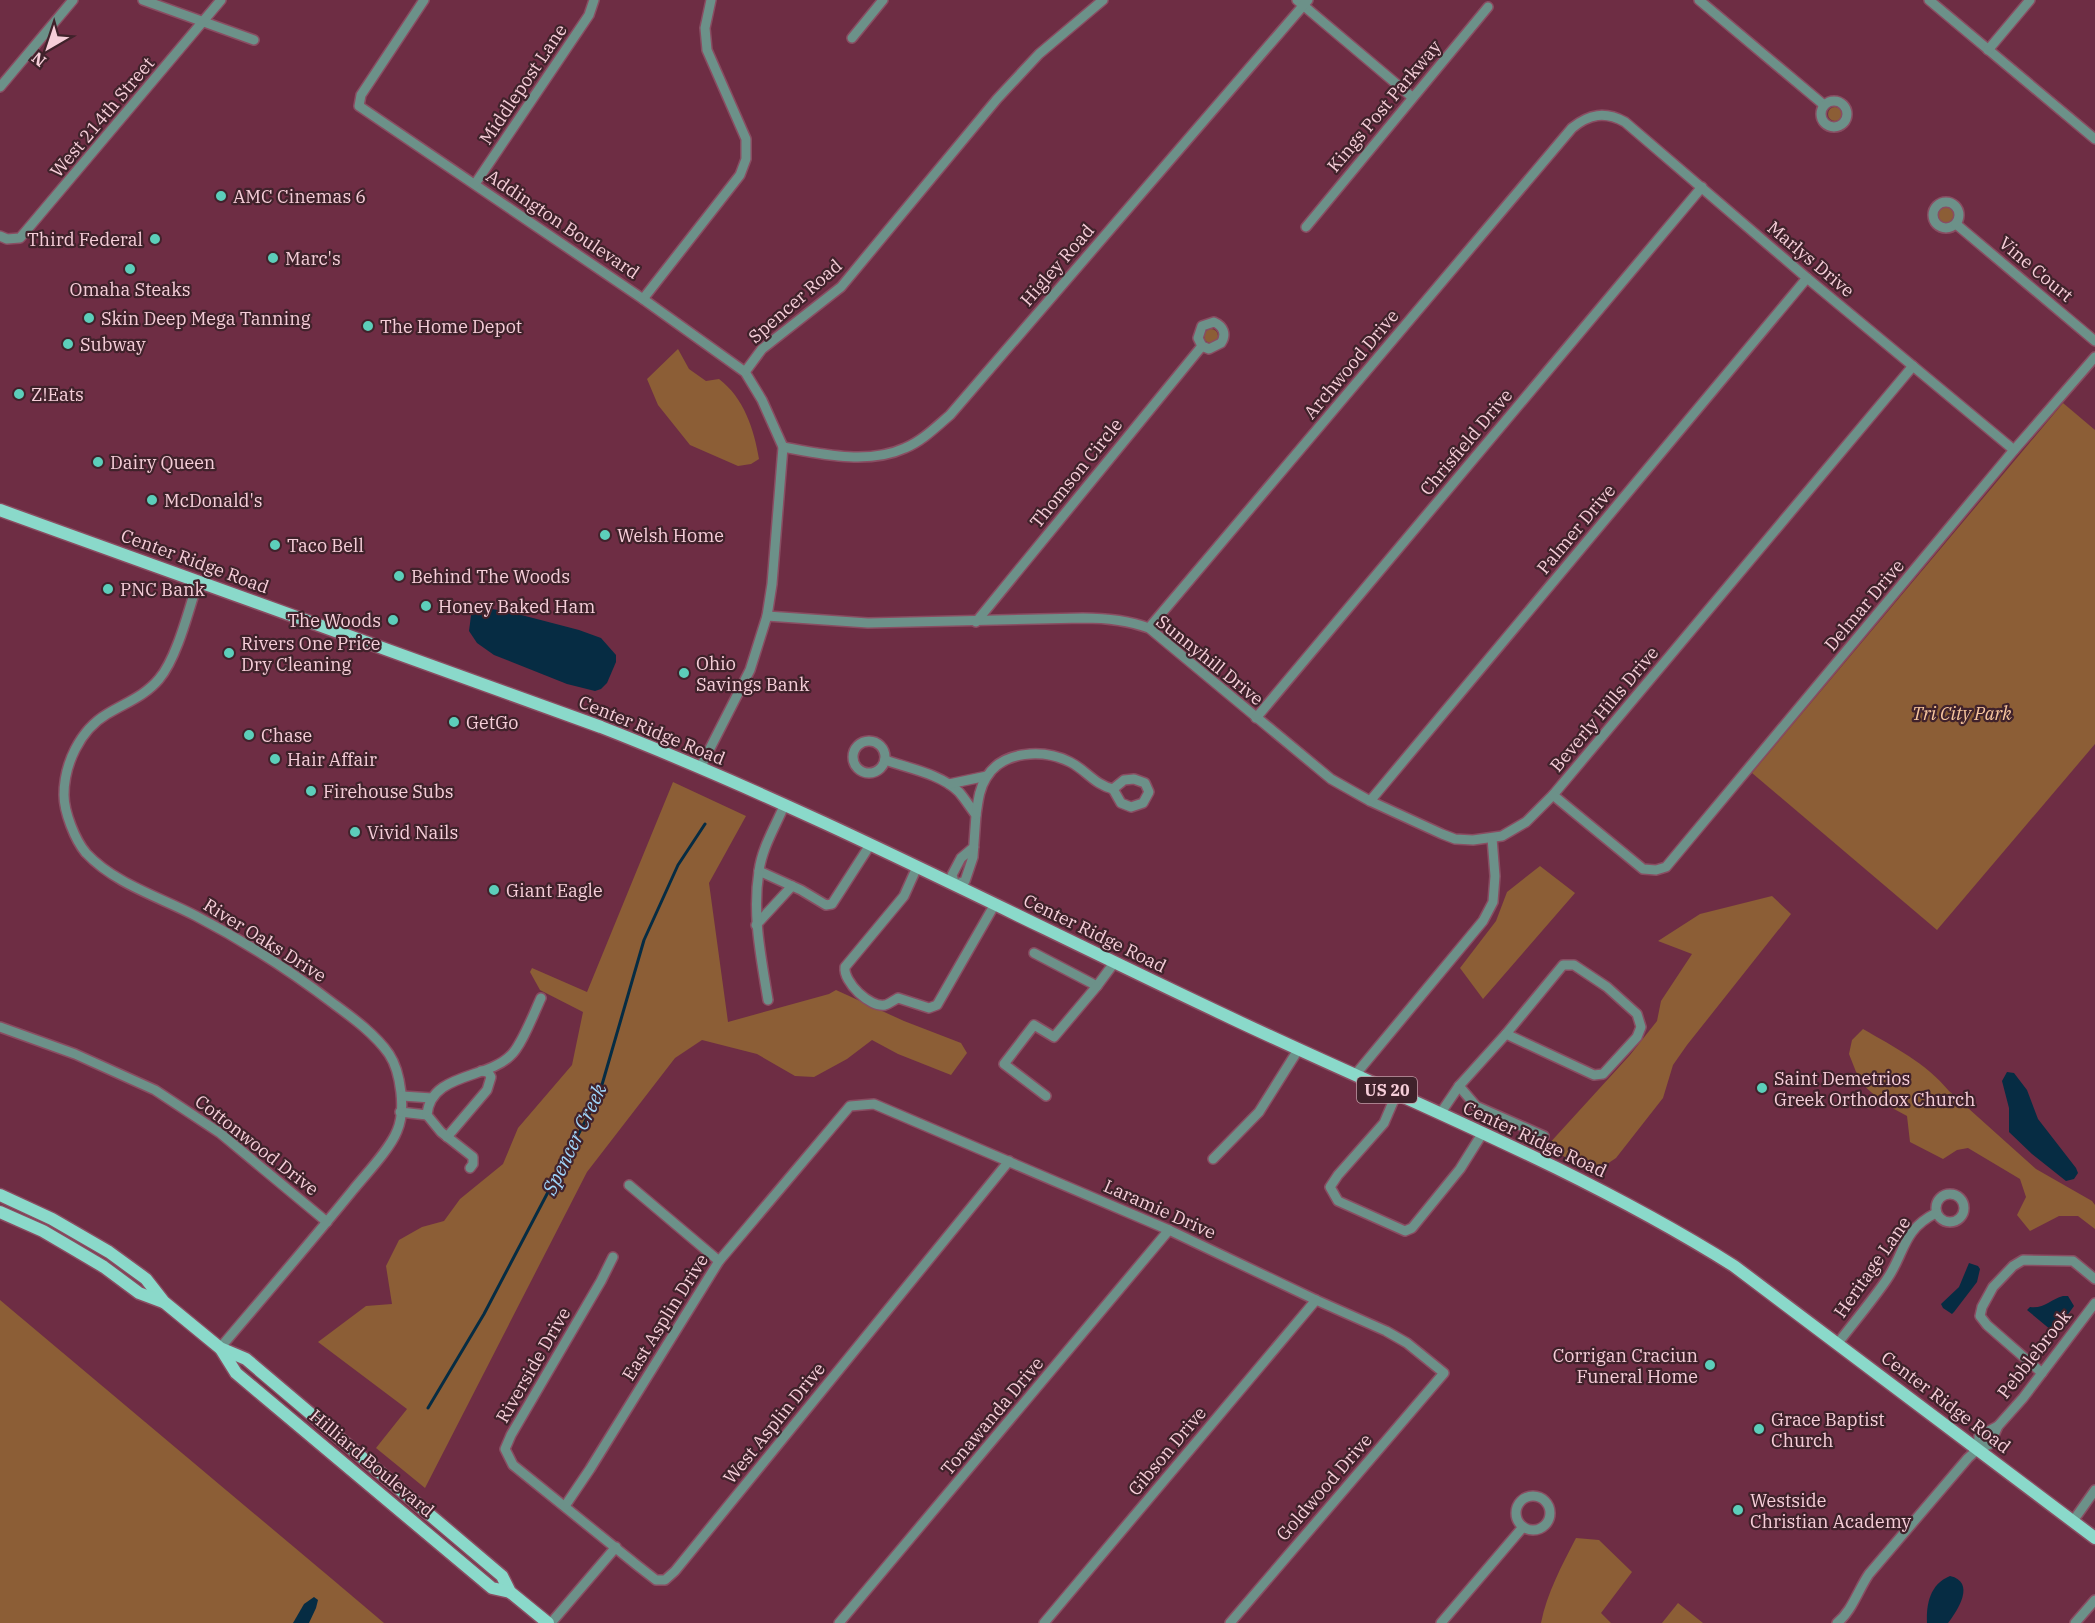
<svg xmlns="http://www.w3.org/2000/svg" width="2095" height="1623" font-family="'IBM Plex Serif',serif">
<rect width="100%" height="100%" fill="#6e2d44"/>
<!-- green -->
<g fill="#8c5e36">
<circle cx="1835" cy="114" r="7"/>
<circle cx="1946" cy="215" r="8"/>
<circle cx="1211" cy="336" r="7"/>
<path d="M678 349 689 369 706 381 719 379C744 398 754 429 759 459L751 464 738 466 690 445 658 405 647 379Z"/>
<path d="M2063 403 2095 430V744L1937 930 1752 773Z"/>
<path d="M673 782 746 816 709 883 728 1022 829 994 836 990 904 1021 961 1043 967 1053 951 1075 898 1054 872 1040 847 1059 814 1077 795 1076 757 1054 702 1040 675 1058 587 1172 425 1488 376 1448 407 1409 318 1342 366 1306 392 1304 386 1266 399 1240 422 1227 444 1221 460 1199 503 1164 518 1128 572 1065 583 1012 540 990 530 972 532 968 587 992Z"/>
<path d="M1540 866 1575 893 1483 999 1460 968 1496 921 1507 892Z"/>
<path d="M1772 896 1791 914 1687 1045 1673 1065 1663 1098 1616 1158 1601 1168 1565 1157 1547 1146 1630 1055 1657 1021 1661 1001 1692 954 1658 941 1700 914Z"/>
<path d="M1863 1029C1894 1047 1926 1063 1949 1091L2036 1169 2092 1201 2095 1205V1229L2078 1216H2059L2030 1231 2017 1215 2026 1197 2020 1179 1968 1148 1957 1150 1943 1159 1910 1142 1907 1116 1883 1103 1860 1082 1849 1054 1852 1040Z"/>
<path d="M0 1300 332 1579 384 1623H0Z"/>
<path d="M1576 1538 1599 1540 1632 1572 1601 1613 1611 1623H1541C1547 1593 1562 1565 1576 1538Z"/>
<path d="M1678 1603 1703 1623H1662Z"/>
</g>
<!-- water -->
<g fill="#062c43">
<path d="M474 606 510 612 579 630 601 638 616 655V662L607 683 601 689 595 691 567 684 494 655 477 643 469 631 472 608Z"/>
<path d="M2007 1072 2014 1073 2027 1090 2038 1119 2076 1168 2078 1173 2074 1179 2066 1181 2032 1154 2009 1132V1108L2002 1081Z"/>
<path d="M1969 1263 1978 1266 1980 1269 1977 1282 1954 1312 1952 1314 1943 1308 1941 1304 1959 1287Z"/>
<path d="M2063 1296H2068L2074 1306 2056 1331 2051 1330 2027 1310 2030 1307C2044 1309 2051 1299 2063 1296Z"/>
<path d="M1950 1576C1976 1582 1958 1610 1948 1623H1927C1926 1604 1930 1584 1950 1576Z"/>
<path d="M314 1597 318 1600 316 1608 309 1623H293L304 1604Z"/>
</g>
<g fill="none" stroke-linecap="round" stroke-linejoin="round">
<!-- stream -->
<path stroke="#062c43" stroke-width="3" d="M428 1408 484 1314 599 1095 644 940 678 865 705 824"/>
<!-- minor casing -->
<g stroke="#894d62" stroke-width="12">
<g id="minor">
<path d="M143 0 254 40"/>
<path d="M424 0 361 95 359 106 643 299 745 372 762 400 783 447 772 584 767 616 750 670 700 768"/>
<path d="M1297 0 1412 97"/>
<path d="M1699 0 1824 105"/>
<path d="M1929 0 2095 139"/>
<path d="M852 38 883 0"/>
<path d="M1988 50 2030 0"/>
<path d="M0 87 73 0"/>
<circle cx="1834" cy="114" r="13"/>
<path d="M475 184 589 15 594 0"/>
<circle cx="1946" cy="215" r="13"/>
<path d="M1956 224 2095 341"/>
<path d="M1306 227 1488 7"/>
<path d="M0 236 7 239 20 238 221 0"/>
<path d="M643 299 740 175 746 159V139L707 50 705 28 711 0"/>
<path d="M745 372 762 349 841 287 997 99 1039 54 1103 0"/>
<path d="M783 447C821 454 868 465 905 448 922 441 936 427 950 415L1308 0"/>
<path d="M198 581C189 609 177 658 159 679 145 696 125 703 107 714 80 730 64 764 64 795 64 812 75 840 86 853 115 884 160 897 196 916 244 941 291 971 334 1004 353 1018 375 1034 389 1054 401 1072 406 1111 397 1131 390 1149 366 1174 353 1190 310 1243 265 1295 220 1348"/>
<path d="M767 616 868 623 1083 618C1107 618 1127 620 1149 628L1331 779 1370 801 1442 834 1455 839 1473 840 1502 836 1526 822 1553 795 1913 366"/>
<path d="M976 622 1202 346 1209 349 1221 343C1227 334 1223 326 1214 322L1202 326 1198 338 1202 346"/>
<path d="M1149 628 1572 128C1589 114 1605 111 1625 122L1807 278 2014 450"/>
<path d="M1256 718 1702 187"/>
<circle cx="869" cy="757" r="16"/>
<path d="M885 760C908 768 941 774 959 792 965 799 970 807 976 815L973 857 965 881 955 885 952 875 961 858 974 847"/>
<path d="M1134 779 1145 783 1149 792 1143 803 1131 807 1121 803 1113 789 1124 780Z"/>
<path d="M949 784 987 776"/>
<path d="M1553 795 1643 869 1656 870 1666 867 2014 450 2095 357"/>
<path d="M1370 801 1807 278"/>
<path d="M976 815C978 802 979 789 986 778 1002 750 1044 749 1070 762 1086 770 1095 785 1113 789"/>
<path d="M917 867 904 896 845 967C843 982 870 1008 885 1005 889 1004 894 1000 898 998L929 1008 937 1005 995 904"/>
<path d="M759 871 801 890 826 905 832 904 870 845"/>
<path d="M756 925 792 886"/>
<path d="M1034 953 1097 986"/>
<path d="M1563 965H1574L1607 987 1637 1014 1641 1027 1637 1037 1603 1074 1594 1075 1506 1034Z"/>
<path d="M768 1000C761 957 752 915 759 871 762 848 775 827 784 806"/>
<path d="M0 1027 75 1054 155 1090 220 1133 327 1222"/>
<path d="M1355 1075 1483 921 1493 902 1495 876 1492 838"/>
<path d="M1459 1086 1476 1106 1544 1136"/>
<path d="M1396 1095 1384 1123 1338 1175 1330 1187 1338 1201 1405 1231 1412 1228 1460 1169 1482 1134"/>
<path d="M402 1096 432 1098"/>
<path d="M1046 1096 1004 1064 1034 1025 1054 1037 1097 986 1114 963"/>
<path d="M400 1112 427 1115"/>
<path d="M1440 1114 1459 1086 1506 1034"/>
<path d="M447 1137 487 1090 491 1077 488 1072 481 1071"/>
<path d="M1213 1159 1259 1112 1298 1050"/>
<path d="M470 1168 473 1164V1157L441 1132 427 1115C430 1073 487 1079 510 1056 521 1047 534 1013 541 998"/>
<path d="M629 1185 719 1261"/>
<circle cx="1950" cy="1208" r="14"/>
<path d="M613 1257 601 1281 511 1435 505 1449 513 1465 638 1566 656 1580H665L675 1571 1009 1161"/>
<path d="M1838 1343C1854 1322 1872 1301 1887 1279 1905 1253 1902 1230 1936 1213"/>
<path d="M2042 1373 1987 1325 1980 1316 1982 1307 1993 1287 2013 1266 2023 1260 2073 1261 2095 1279"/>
<path d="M1978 1449 1979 1436 1998 1426"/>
<circle cx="1533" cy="1513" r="17"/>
<path d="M565 1506 590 1469 719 1261 850 1106 874 1104 1169 1230 1316 1300 1386 1331 1407 1343 1444 1373 1230 1623"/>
<path d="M2073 1521 2095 1490"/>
<path d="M551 1623 616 1547"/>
<path d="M839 1623 1169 1230"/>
<path d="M1044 1623 1316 1300"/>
<path d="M1441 1623 1523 1527"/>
<path d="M1837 1623C1852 1611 1858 1590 1869 1574L1968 1458 1978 1449 1990 1444 1998 1426 2023 1398 2095 1303"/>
<path d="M2075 1623 2095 1600"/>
</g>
</g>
<!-- major casing -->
<g stroke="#894d62" stroke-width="15">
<g id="major">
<path d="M0 510 601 727C816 811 1022 920 1231 1018 1400 1098 1575 1166 1734 1266L2095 1538"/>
<path d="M0 1195 52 1219 109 1252 146 1279 164 1302 220 1348 246 1359 502 1576 510 1592 548 1623"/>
<path d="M0 1212 43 1231 72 1248 104 1267 139 1293 163 1302"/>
<path d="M221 1349 236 1373 492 1588 510 1592"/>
</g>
</g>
<!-- minor -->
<use href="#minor" stroke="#6c9189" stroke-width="9"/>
<!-- major -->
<use href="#major" stroke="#8ad9ca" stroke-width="12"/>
</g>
<!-- markers -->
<g fill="#5cceba" stroke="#40222b" stroke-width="2">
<circle cx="221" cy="196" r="6"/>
<circle cx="155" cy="239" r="6"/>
<circle cx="273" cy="258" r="6"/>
<circle cx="130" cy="269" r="6"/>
<circle cx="89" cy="318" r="6"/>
<circle cx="368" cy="326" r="6"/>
<circle cx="68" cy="344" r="6"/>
<circle cx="19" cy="394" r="6"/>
<circle cx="98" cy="462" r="6"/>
<circle cx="152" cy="500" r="6"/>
<circle cx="605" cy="535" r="6"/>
<circle cx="275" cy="545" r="6"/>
<circle cx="399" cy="576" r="6"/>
<circle cx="108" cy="589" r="6"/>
<circle cx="426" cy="606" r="6"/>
<circle cx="393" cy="620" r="6"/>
<circle cx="229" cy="653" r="6"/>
<circle cx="684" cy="673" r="6"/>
<circle cx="454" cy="722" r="6"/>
<circle cx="249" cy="735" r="6"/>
<circle cx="275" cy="759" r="6"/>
<circle cx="311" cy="791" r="6"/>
<circle cx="355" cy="832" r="6"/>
<circle cx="494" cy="890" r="6"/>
<circle cx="1762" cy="1088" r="6"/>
<circle cx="1710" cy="1365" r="6"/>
<circle cx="1759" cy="1429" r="6"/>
<circle cx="1738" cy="1510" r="6"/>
</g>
<g text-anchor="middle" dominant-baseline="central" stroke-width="4.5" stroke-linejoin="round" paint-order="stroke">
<!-- shield labels -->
<rect fill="#40222b" stroke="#bf9aa5" stroke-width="1.5" x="1357" y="1077" width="60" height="26" rx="4.5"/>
<g font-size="16" font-weight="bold" fill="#f6ced9">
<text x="1387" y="1090">US 20</text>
</g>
<!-- street labels -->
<g font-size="18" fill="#f6ced9" stroke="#40222b">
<text transform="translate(523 84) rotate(-56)">Middlepost Lane</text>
<text transform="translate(1384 106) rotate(-50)">Kings Post Parkway</text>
<text transform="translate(102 117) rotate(-50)">West 214th Street</text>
<text transform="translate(563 224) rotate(34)">Addington Boulevard</text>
<text transform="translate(1811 259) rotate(40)">Marlys Drive</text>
<text transform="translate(1057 265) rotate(-49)">Higley Road</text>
<text transform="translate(2036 269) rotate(40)">Vine Court</text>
<text transform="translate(795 301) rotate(-41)">Spencer Road</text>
<text transform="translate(1351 364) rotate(-50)">Archwood Drive</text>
<text transform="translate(1466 442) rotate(-50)">Chrisfield Drive</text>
<text transform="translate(1076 473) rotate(-51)">Thomson Circle</text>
<text transform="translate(1576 529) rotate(-50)">Palmer Drive</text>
<text transform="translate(195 561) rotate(20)">Center Ridge Road</text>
<text transform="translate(1864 605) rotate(-50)">Delmar Drive</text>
<text transform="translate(1210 660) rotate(39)">Sunnyhill Drive</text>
<text transform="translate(1604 709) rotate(-50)">Beverly Hills Drive</text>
<text transform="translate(652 730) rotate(22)">Center Ridge Road</text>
<text transform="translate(1095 933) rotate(26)">Center Ridge Road</text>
<text transform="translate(265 940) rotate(32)">River Oaks Drive</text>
<text transform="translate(1535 1139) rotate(25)">Center Ridge Road</text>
<text transform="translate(257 1145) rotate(38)">Cottonwood Drive</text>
<text transform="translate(1160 1209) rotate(24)">Laramie Drive</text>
<text transform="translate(1872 1267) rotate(-55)">Heritage Lane</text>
<text transform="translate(665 1317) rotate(-58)">East Asplin Drive</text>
<text transform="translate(2034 1354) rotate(-52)">Pebblebrook</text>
<text transform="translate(533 1365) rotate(-60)">Riverside Drive</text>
<text transform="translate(1946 1402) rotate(37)">Center Ridge Road</text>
<text transform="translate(992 1416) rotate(-50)">Tonawanda Drive</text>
<text transform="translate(774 1423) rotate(-51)">West Asplin Drive</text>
<text transform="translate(1167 1451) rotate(-50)">Gibson Drive</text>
<text transform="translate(372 1463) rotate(40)">Hilliard Boulevard</text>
<text transform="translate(1324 1487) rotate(-49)">Goldwood Drive</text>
</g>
<!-- poi labels -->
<g font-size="18" fill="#f6ced9" stroke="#40222b" text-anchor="start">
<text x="233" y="196">AMC Cinemas 6</text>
<text x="143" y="239" text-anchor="end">Third Federal</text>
<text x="285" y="258">Marc's</text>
<text x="130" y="289" text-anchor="middle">Omaha Steaks</text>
<text x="101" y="318">Skin Deep Mega Tanning</text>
<text x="380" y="326">The Home Depot</text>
<text x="80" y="344">Subway</text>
<text x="31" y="394">Z!Eats</text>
<text x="110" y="462">Dairy Queen</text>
<text x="164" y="500">McDonald's</text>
<text x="617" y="535">Welsh Home</text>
<text x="287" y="545">Taco Bell</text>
<text x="411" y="576">Behind The Woods</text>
<text x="120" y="589">PNC Bank</text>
<text x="438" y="606">Honey Baked Ham</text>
<text x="381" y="620" text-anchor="end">The Woods</text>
<text x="241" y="643">Rivers One Price<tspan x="241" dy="21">Dry Cleaning</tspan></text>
<text x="696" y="663">Ohio<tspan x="696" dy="21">Savings Bank</tspan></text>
<text x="466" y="722">GetGo</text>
<text x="261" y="735">Chase</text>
<text x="287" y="759">Hair Affair</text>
<text x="323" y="791">Firehouse Subs</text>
<text x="367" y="832">Vivid Nails</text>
<text x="506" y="890">Giant Eagle</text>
<text x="1774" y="1078">Saint Demetrios<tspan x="1774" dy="21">Greek Orthodox Church</tspan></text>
<text x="1698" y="1355" text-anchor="end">Corrigan Craciun<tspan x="1698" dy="21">Funeral Home</tspan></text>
<text x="1771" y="1419">Grace Baptist<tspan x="1771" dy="21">Church</tspan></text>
<text x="1750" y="1500">Westside<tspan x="1750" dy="21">Christian Academy</tspan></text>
</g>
<!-- park labels -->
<g font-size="18" font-style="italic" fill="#f9c7a0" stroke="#40222b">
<text x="1962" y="713">Tri City Park</text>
</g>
<!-- water labels -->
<g font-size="20" font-style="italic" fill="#9fd4fa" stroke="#40222b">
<text transform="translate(574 1139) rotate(-64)">Spencer Creek</text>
</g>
</g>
<!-- north arrow -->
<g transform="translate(48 48) rotate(219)" stroke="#40222b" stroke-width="4.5" paint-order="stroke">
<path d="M0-4.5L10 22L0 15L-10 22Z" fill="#f6ced9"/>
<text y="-9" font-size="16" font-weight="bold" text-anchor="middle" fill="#f6ced9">N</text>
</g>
</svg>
